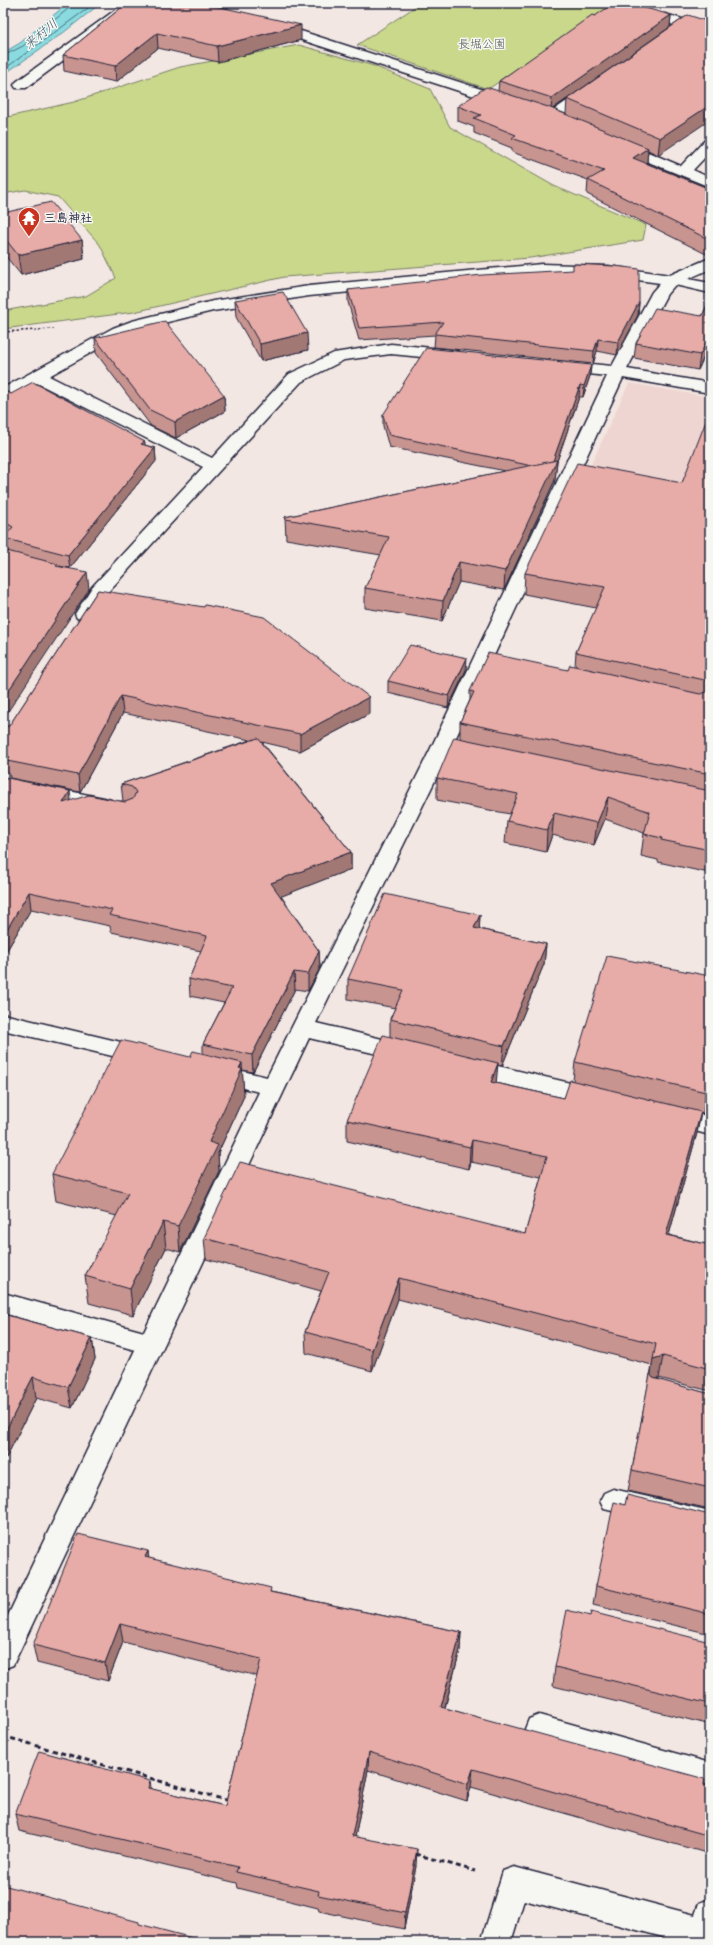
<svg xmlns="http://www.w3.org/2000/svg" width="713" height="1945" font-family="Pangolin,'Klee One',sans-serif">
<rect width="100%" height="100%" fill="#f3e7e3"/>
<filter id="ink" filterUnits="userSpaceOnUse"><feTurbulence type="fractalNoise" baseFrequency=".025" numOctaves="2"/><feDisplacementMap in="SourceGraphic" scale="8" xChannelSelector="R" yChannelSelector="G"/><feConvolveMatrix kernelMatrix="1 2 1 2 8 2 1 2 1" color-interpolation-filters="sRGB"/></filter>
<g filter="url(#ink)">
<!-- built -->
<path fill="#efd5d1" d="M629 383 710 397V501L585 477Z"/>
<!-- green -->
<g fill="#cad88c" stroke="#767d64">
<path d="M421 3H621L488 89 357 45Z"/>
<path d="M299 45 374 66 430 89 450 127 554 186 646 225 643 240 530 258 284 277 134 312 3 329V311L86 296 116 278 100 245 58 197 25 190 3 194V118L74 102 180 67Z"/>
</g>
<!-- water -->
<path fill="#89dbdf" stroke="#60919d" d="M68 3H101L63 33 3 75V53L20 43Z"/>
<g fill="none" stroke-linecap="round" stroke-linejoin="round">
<!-- shore -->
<g stroke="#4b6c7d" stroke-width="1">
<path d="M3 56 23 46 69 8 71 3"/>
<path d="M3 70 95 3"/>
</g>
<!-- minor casing -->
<g stroke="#22223b" stroke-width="3">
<g id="minor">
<path d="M125 3H140L26 88H16L14 85 16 82Z"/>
<path d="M665 14 710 27V35L660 21 658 18 660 15Z"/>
<path d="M273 22 512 99 514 102 512 105H502L268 29 266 26 268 23Z"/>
<path d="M591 87 596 88 598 91 596 94 558 120H548L546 117 548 114 586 88Z"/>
<path d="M710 139V152L693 170 710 178V187L614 148 612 145 614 142H624L681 166 705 140Z"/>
<path d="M710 258V269L688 279 710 283V293L675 285 667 294 627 369 710 383V393L623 378 451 748 316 1023 407 1045 415 1047 418 1053 415 1059 407 1061 309 1038 13 1665 3 1669V1626L135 1350 3 1313V1293L144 1332 259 1092 206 1079 203 1073 206 1067 214 1064 267 1077 431 748 607 376 561 371 555 369 553 366 555 363 561 361 612 366 652 292 660 283 608 276 542 274 309 296 213 311 143 328 125 334 49 376 212 458 289 374 334 353 391 344 453 350 459 352 461 355 459 358 453 360 391 354 344 360 301 382 106 594 91 618 84 620 77 618 75 614 92 587 203 467 37 383 3 400V388L113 328 132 321 213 301 309 286 542 264 608 266 670 275Z"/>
<path d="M3 778 104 798 111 800 114 805 111 810 104 812 3 792Z"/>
<path d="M3 1014 146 1048 154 1050 157 1056 154 1062 146 1064 3 1030Z"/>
<path d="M468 1059 596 1089 604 1092 608 1098 604 1104 596 1107 460 1074 457 1068 460 1062Z"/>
<path d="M670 1107 710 1117V1135L662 1122 658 1116 662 1110Z"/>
<path d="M613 1489 710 1511V1535L604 1509 600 1501 604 1493Z"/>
<path d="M539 1715 710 1763V1791L529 1739 525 1729 529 1719Z"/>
<path d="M514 1867 695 1915 699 1903 710 1899V1942H682L524 1900 511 1942H481L503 1871Z"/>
</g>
</g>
<!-- path-far1 -->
<path stroke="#22223b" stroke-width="1.5" stroke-dasharray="2.5 2" stroke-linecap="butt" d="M3 332 54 329"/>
<!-- path -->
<g stroke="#22223b" stroke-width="3" stroke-dasharray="5 3.5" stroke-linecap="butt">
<path d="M3 1736 229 1801"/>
<path d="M415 1854 475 1871"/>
</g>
<!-- minor -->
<use href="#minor" fill="#f6f6f2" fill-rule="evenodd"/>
</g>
<!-- wall -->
<g fill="#c79490" stroke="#22223b">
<path d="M127 3 301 40 218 62 158 48 116 82 64 71 63 55Z"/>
<path d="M671 15 670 27 553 109 566 114 567 99 688 15 658 155 648 150 647 162 646 163 710 189V256L587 194 588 180 512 152V148L474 133V127L458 121V106L498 91 499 81 595 16Z"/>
<path d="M3 213 82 240 84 259 21 275 3 253Z"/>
<path d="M348 290 639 302 638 315 617 355 597 351 593 364 434 347 435 335 359 340 348 302Z"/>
<path d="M710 299V358L704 357 698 370 634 358 636 343 702 316Z"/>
<path d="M235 300 308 350 261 361 236 317Z"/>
<path d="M95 338 224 395 225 411 176 438 151 426 96 353Z"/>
<path d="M591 365 590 376 583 397H579L557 461 555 480 504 590 459 582 442 621 365 608V588L381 555 286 539 285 517 505 471 389 447 383 426V415Z"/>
<path d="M3 390 11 394 145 442V445L155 448 156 461 70 568 59 566V567L89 589 5 550 3 538 6 535 3 534Z"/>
<path d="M710 422V872L709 873 658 862V860L641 856 644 833 605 819 594 845 552 835 546 852 505 843 507 821 510 814 437 800V778L460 738V722L470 700V691L568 670 575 666 576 652 596 608 524 594 525 573 682 483Z"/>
<path d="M98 590 369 714 300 751 262 742 351 852V869L281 896 319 951 320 968 308 991 295 989 253 1072 242 1070 244 1096 218 1153 219 1171 180 1252 166 1248 133 1315 89 1303 85 1276 117 1216 56 1201 52 1174 190 1057 203 1054V1044L224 1003 190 996 189 979 201 951 111 932 110 926 31 909 3 957V777L71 801H123L121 784 250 740 123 713 80 792 10 778 9 773 3 772V727L9 726Z"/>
<path d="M466 670 448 708 388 693V681Z"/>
<path d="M480 915 479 929 546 944 544 964 502 1066 497 1065 496 1083 564 1098 573 1081 575 1062 710 976V1088L703 1114 701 1113 697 1133 669 1235 710 1245V1391L659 1378 655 1379 710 1394V1509L628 1491 652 1365 398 1299 372 1371 306 1353 305 1332 321 1291 206 1259 204 1238 525 1234 541 1177 471 1162 469 1169 347 1141V1120L390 1037V1019L395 1008 348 999V979Z"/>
<path d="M3 1314 92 1338 95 1359 72 1408 36 1398 6 1458 3 1457Z"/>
<path d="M625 1505 710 1515V1634L593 1605 596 1586Z"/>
<path d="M148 1551V1558L271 1592 461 1632 460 1650 445 1708 710 1786V1854L471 1787 467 1801 368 1770 355 1837 416 1866 404 1929 319 1911 318 1908 238 1888 237 1883 19 1831 15 1814 151 1789 225 1806 257 1676 123 1642 108 1681 37 1663 33 1645Z"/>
<path d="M710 1642V1713L707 1724 553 1686 555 1667Z"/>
</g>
<!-- shaded-wall -->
<g fill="#a27875" stroke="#22223b">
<path d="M671 15 670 27 551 110 552 98Z"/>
<path d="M301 25V40L218 62 217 46Z"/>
<path d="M157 33 158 48 116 82 115 66Z"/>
<path d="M710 105V120L658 155 660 138Z"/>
<path d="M648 148 647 162 632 172 633 158Z"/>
<path d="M82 240 84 259 21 275 18 255Z"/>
<path d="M639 302 638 315 617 355 618 342Z"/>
<path d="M307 333 308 350 261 361 260 344Z"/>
<path d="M598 339 597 351 593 364 594 351Z"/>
<path d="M706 342 704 357 698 370 700 355Z"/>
<path d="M591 365 590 376 583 397 584 386Z"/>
<path d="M580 385 579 397 557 461 555 480 504 590 505 571 550 469Z"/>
<path d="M224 395 225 411 176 438 175 422Z"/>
<path d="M155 448 156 461 70 568 68 555Z"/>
<path d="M459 562V582L442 621 443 601Z"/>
<path d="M87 572 89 589 3 719V699Z"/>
<path d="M467 658 466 670 448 708 449 696Z"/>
<path d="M121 696 123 713 80 792 78 775Z"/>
<path d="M369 697V714L300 751V734Z"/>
<path d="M70 791 72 808 63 803Z"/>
<path d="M608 797 605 819 594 845 597 823Z"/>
<path d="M554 813 552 835 546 852 547 830Z"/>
<path d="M351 852V869L272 900 271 883Z"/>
<path d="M29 892 31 909 3 957V936Z"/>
<path d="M480 915 479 934 474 928Z"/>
<path d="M546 944 544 964 502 1066 504 1046Z"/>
<path d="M319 951 320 968 308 991V974Z"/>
<path d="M294 972 295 989 253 1072 252 1055Z"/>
<path d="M242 1063 244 1096 218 1153 219 1171 180 1252 178 1226 209 1142Z"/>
<path d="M498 1063 496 1085 491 1082Z"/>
<path d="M710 1079V1088L703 1114 706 1092Z"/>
<path d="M701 1112 697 1133 663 1256 666 1235Z"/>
<path d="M472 1140 471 1162 469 1169 470 1147Z"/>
<path d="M163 1222 166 1248 133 1315 130 1289Z"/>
<path d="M399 1278 398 1299 372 1371V1350Z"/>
<path d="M92 1338 95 1359 72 1408 68 1387Z"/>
<path d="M663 1356 659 1378 650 1381 653 1359Z"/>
<path d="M33 1377 36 1398 6 1458 3 1441V1436Z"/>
<path d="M148 1551 150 1570 145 1557Z"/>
<path d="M120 1624 123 1642 108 1681 105 1663Z"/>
<path d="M461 1632 460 1650 440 1725 441 1707Z"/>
<path d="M369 1752 368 1770 352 1853V1836Z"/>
<path d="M473 1769 471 1787 467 1801 468 1784Z"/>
<path d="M150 1781 153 1799 148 1788Z"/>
<path d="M417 1849 416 1866 404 1929 405 1913Z"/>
</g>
<!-- building -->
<g fill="#e7aca7" stroke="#22223b">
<path d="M127 3H202L301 25 217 46 157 33 115 66 63 55Z"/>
<path d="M614 3H627L671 15 552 98 499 81 592 15 595 16Z"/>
<path d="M688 15 710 22V105L660 138 567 99Z"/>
<path d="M486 87 548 107 648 148 633 158 710 189V240L588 180 604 171 512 138 516 135 474 118 481 115 458 106Z"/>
<path d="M51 202 82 240 18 255 3 236V213Z"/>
<path d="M573 264 615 266 639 269V302L618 342 598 339 594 351 435 334 443 322 359 328 348 290 482 275 573 270Z"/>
<path d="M283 292 307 333 260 344 235 300Z"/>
<path d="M710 299V343L706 342 700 355 636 343 655 308 702 316Z"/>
<path d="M165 321 224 395 175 422 150 410 95 338Z"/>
<path d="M426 348 591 365 584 386 580 385 553 461 532 466 389 435 383 415Z"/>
<path d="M33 382 145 442 141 444 155 448 68 555 3 538 13 527 3 521V390L11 394Z"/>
<path d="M706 421 710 422V685L708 681 700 679 576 652 605 587 525 573 577 463 682 483Z"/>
<path d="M557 460 505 571 459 562 443 601 365 588 389 537 286 519 285 517Z"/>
<path d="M3 550 58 564 56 566 87 572 3 699Z"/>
<path d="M98 590 204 607 205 605 264 617 369 697 300 734 121 696 78 775 7 761 10 757 3 755V727L9 726Z"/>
<path d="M410 645 467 658 449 696 388 681Z"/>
<path d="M488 653 568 670 570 665 700 694 707 692 710 689V774L460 722 474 692 470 691Z"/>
<path d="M454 737 710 791V850L661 840 662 838 644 834 650 812 608 797 597 823 554 813 547 830 507 821 518 794 437 778Z"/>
<path d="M258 738 351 852 271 883 319 951 308 974 294 972 252 1055 203 1044 232 988 189 979 207 936 109 915 112 910 29 892 3 936V777L70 791 63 803 89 795 125 802 133 799 136 792 132 787 121 784Z"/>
<path d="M385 894 480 915 474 928 546 944 504 1046 390 1019 403 990 348 979Z"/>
<path d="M607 956 710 976V1079L706 1092 575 1062Z"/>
<path d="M383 1035 498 1063 491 1082 564 1098 570 1080 701 1112 666 1235 710 1245V1369L663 1356 653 1359 656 1344 399 1278 372 1350 305 1332 329 1272 204 1238 240 1162 525 1234 547 1156 472 1140 470 1147 347 1120Z"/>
<path d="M121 1040 190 1057 193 1051 242 1063 239 1068 242 1069 209 1142 218 1145 178 1226 163 1222 130 1289 85 1276 128 1193 52 1174Z"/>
<path d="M3 1314 92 1338 68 1387 33 1377 3 1436Z"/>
<path d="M650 1374 653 1378 710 1394V1488L632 1470Z"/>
<path d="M627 1495 710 1515V1614L596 1586 614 1502 625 1505Z"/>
<path d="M78 1534 148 1551 145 1557 271 1588 270 1592 461 1632 441 1707 705 1779 704 1785 710 1786V1836L473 1769 468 1784 369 1752 352 1836 417 1849 405 1913 318 1895 319 1891 236 1872 238 1867 15 1814 39 1751 150 1781 148 1788 225 1806 261 1659 120 1624 105 1663 33 1645Z"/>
<path d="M567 1610 590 1616 591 1612 710 1642V1704L555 1667Z"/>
<path d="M3 1885 139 1922V1924L208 1942H3Z"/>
</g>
</g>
<!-- icons -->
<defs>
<g id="temple-pin" transform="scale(1.15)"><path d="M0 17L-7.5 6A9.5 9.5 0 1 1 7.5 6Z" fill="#c8321e" stroke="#f6f6f2"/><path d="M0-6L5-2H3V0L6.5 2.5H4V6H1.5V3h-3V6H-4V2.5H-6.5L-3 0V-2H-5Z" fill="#fff"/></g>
</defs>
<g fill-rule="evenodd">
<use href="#temple-pin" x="29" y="218"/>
</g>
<g text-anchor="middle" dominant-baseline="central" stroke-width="3" stroke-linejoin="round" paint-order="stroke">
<!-- far-park labels -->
<g font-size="12" fill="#545953" stroke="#f6f6f2">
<text x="482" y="44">長堀公園</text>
</g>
<!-- far-poi labels -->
<g font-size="12" font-weight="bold" fill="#22223b" stroke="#f6f6f2" text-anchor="start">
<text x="44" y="218">三島神社</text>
</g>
<!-- far-water labels -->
<g font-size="13" font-style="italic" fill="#415a6c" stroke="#f6f6f2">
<text transform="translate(41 34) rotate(-39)">来村川</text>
</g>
</g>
<!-- margin -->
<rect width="713" height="1945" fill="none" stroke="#f6f6f2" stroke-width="16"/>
<rect x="8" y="8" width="697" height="1929" fill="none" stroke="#22223b" stroke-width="1.5" filter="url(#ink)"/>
</svg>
